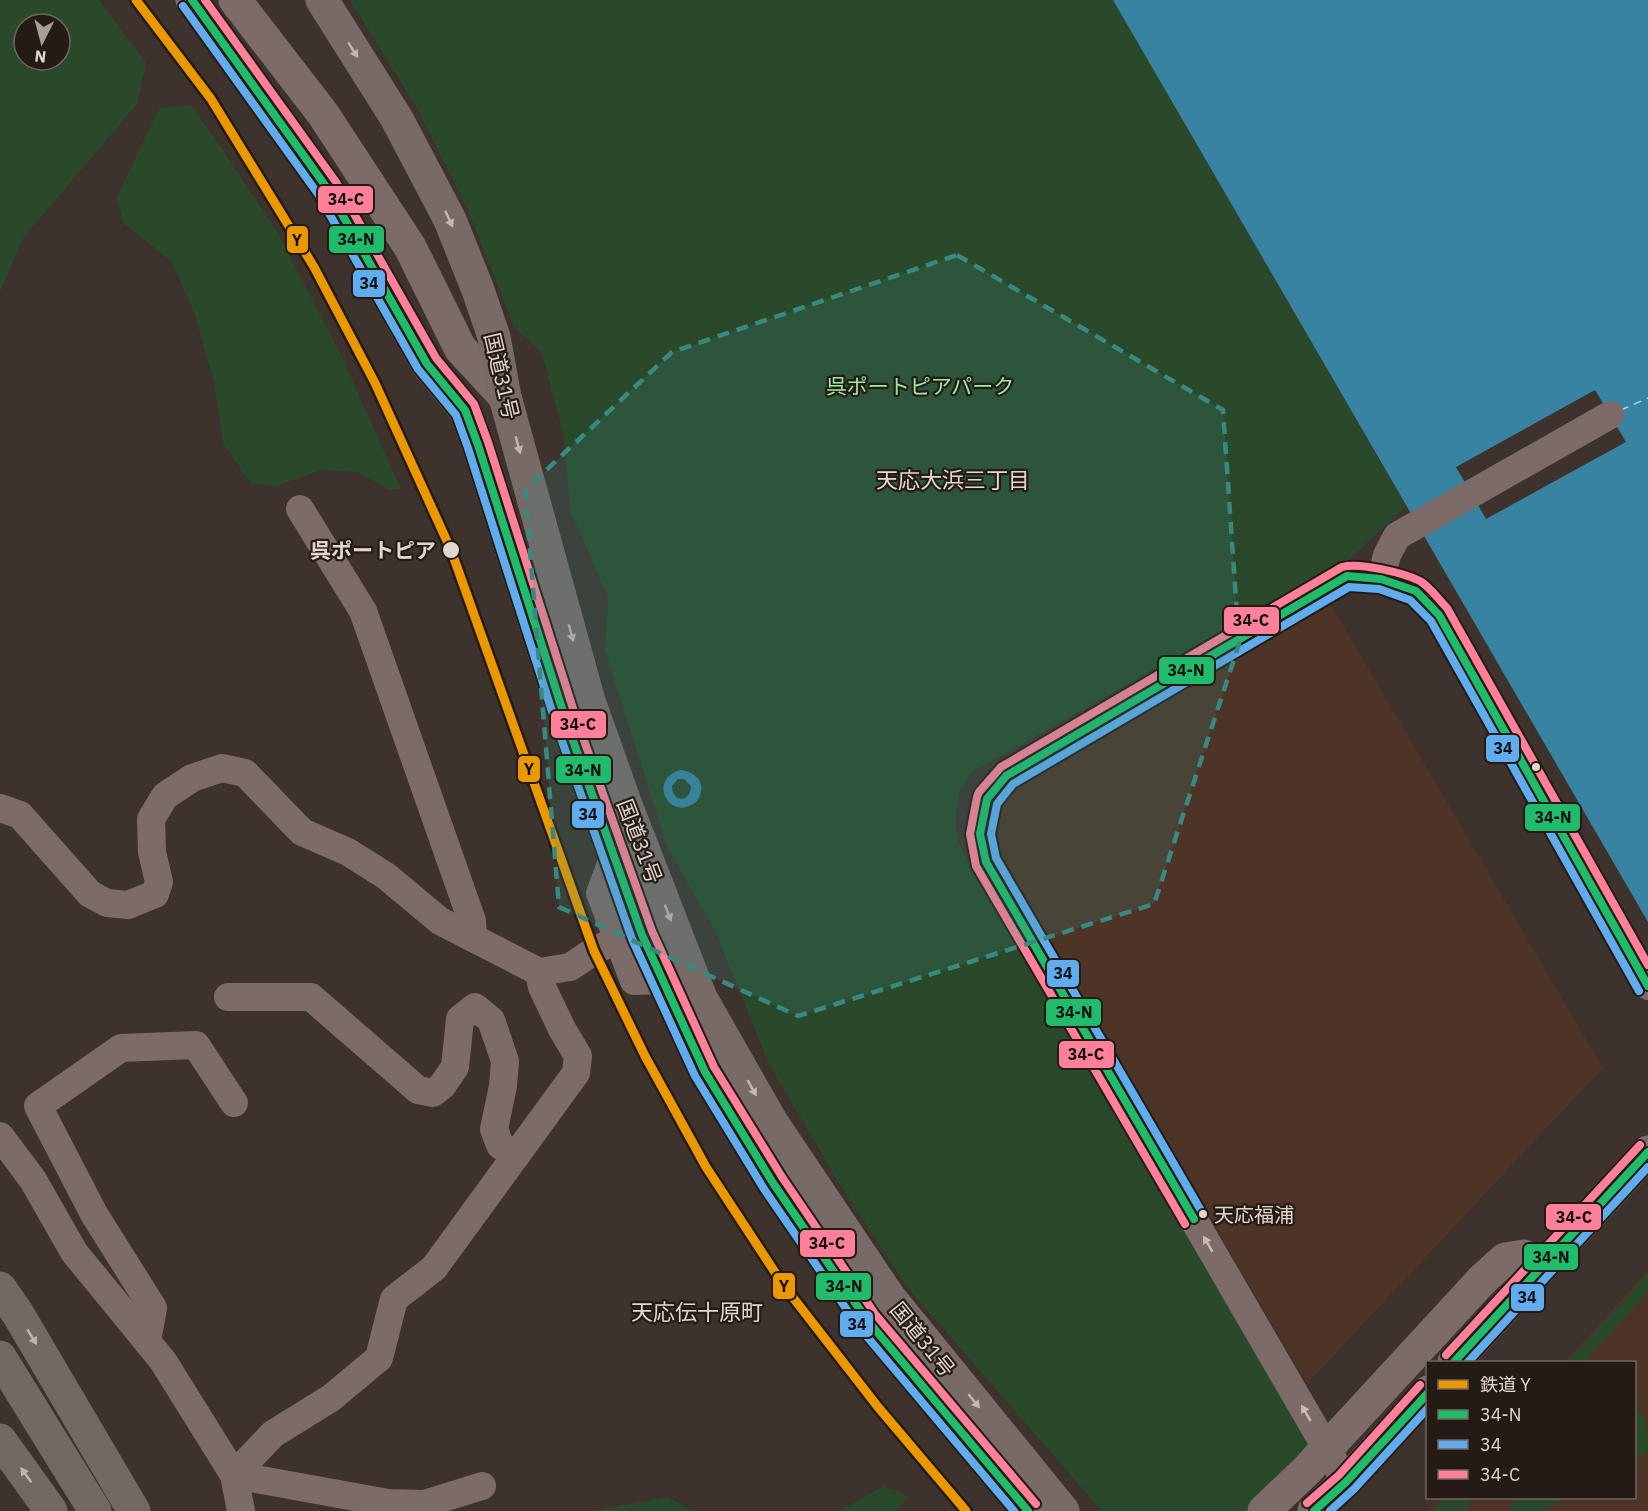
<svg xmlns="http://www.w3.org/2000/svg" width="1648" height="1511" font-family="'IBM Plex Sans','Noto Sans JP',sans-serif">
<rect width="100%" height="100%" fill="#3d322c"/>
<!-- built -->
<g fill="#4d3426">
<path d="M1330 603 1603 1068 1307 1384 1000 857 992 836 997 810 1004 797 1016 784Z"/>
<path d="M1648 1271V1511H1427L1440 1498H1634V1362H1564Z"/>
</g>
<!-- green -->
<g fill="#2a492a" fill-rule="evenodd">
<path d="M0 0H99L146 63 137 104 23 238 0 292ZM24 24H60V60H24Z"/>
<path d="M350 0H1113L1406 506 1350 559 972 772 959 792 955 819 958 843 1309 1439 1308 1461 1254 1511H1102L907 1287 842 1188 769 1064 716 933 668 849 605 650 608 597 571 513 563 434 542 353 514 327 467 208 416 106Z"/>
<path d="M191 105 225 153 276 230 340 353 401 489 390 490 357 472 322 470 276 486 250 483 223 442 214 382 194 312 171 261 123 223 117 197 159 108Z"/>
<path d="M1648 1274V1292L1584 1362H1567Z"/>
<path d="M1635 1408C1648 1417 1648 1435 1648 1452L1635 1459Z"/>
<path d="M883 1486 908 1496 897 1511H840Z"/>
<path d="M668 1497 693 1511H593Z"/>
<path d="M1444 1498H1472L1466 1511H1432Z"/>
<path d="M1516 1498H1566L1542 1511H1508Z"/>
</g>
<!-- water -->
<g fill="#3883a2" fill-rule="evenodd">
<path d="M1113 0H1648V922Z"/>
<path d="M680 770C693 771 706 781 700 795 699 800 695 803 691 805 667 818 649 779 680 770ZM678 779H684L691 786C691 803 672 803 672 786Z"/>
</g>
<!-- pier -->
<path fill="#3d322c" d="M1595 390 1626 442 1486 519 1456 467Z"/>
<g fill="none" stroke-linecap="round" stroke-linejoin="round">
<!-- ferry -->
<path stroke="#9ad8f5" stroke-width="1.5" stroke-dasharray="8 6" stroke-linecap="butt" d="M1621 410 1648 398"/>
<!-- minor -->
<g stroke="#7c6b68" stroke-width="28">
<path d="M300 509 363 611 472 921 473 938"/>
<path d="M1381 579 1387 555 1397 536 1610 415"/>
<path d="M0 808 20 815 90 894 107 903 128 905 155 894 159 882 152 852 151 819 165 796 192 778 222 768 245 773 302 832 348 852 386 876 440 921 539 972 570 967 594 951 618 939"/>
<path d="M614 856 600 893 634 981 663 980"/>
<path d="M228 997H311L418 1090 433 1093 442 1086 455 1067 460 1019 475 1007 491 1020 505 1061 503 1086 494 1129 500 1145 516 1156"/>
<path d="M0 1136 33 1180 74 1252 163 1361 234 1475 241 1511"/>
<path d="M147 1341 153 1308 94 1214 38 1106 121 1048 196 1045 234 1103"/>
<path d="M234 1475 273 1434 331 1398 379 1358 394 1299 434 1268 576 1073 578 1056 562 1029 542 987 539 972"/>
<path d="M234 1475 388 1503 424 1504 482 1486"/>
<path d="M1346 1482 986 862 980 834 987 799 1006 776 1347 576 1381 579 1416 591 1439 615 1648 986"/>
</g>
<!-- tertiary -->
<g stroke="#7c6b68" stroke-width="33">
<path d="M235 0 323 114 410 247 460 348 505 397"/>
<path d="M1482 1280 1505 1259 1524 1256 1542 1266"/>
<path d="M1454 1362 1648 1152"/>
<path d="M1314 1511 1346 1482 1428 1392"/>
</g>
<!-- trunk -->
<g stroke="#786a66" stroke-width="33">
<path d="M192 0 327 188 427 364 465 410 478 445 566 721 642 935 705 1072 773 1183 867 1320 1028 1511"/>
<path d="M322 0 397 119 450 220 478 290 494 337 505 397 589 701 626 805 701 998 771 1121 889 1297 1063 1511"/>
</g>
<!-- motorway -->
<g stroke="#746863" stroke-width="33">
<path d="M0 1288 18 1314 134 1511"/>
<path d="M0 1357 95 1511"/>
<path d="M0 1440 51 1511"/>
</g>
<!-- tertiary-bridge -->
<path stroke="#7c6b68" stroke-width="33" d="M1264 1511 1306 1471 1482 1280"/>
<!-- bus-1 casing -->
<g stroke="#241b15" stroke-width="12">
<g id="bus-1">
<path d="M192 0 327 188 427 364 465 410 478 445 566 721 642 935 705 1072 773 1183 867 1320 1028 1511"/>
<path d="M1194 1219 986 862 980 834 987 799 1006 776 1347 576 1381 579 1416 591 1439 615 1648 986"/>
<path d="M1454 1362 1648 1152"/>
<path d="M1314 1511 1346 1482 1428 1393"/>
</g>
</g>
<!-- bus-2 casing -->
<g stroke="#241b15" stroke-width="12">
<g id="bus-2">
<path d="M183 6 318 194 418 369 456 415 468 448 556 724 632 939 695 1076 764 1189 858 1326 1014 1511"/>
<path d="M1203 1214 996 858 991 834 997 804 1013 784 1349 587 1379 589 1410 600 1431 621 1639 991"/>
<path d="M1468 1362 1648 1167"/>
<path d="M1330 1511 1354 1489 1428 1408"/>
</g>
</g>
<!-- bus-3 casing -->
<g stroke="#241b15" stroke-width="12">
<g id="bus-3">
<path d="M205 0 336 182 436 358 474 404 488 442 576 718 652 931 714 1067 782 1177 875 1314 1036 1504"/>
<path d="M1185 1224 976 866 970 834 977 797 979 792 1001 767 1342 567C1359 562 1404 573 1420 581 1430 587 1439 600 1447 608L1648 965"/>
<path d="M1446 1355 1640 1145"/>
<path d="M1307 1503 1339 1475 1420 1385"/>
</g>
</g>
<!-- bus-1 -->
<use href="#bus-1" stroke="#20bc6c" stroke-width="8"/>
<!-- bus-2 -->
<use href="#bus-2" stroke="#60acee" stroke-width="8"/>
<!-- bus-3 -->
<use href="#bus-3" stroke="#ff8098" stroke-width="8"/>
<!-- rail-1 casing -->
<g stroke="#241b15" stroke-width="14">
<path id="rail-1" d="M136 0 211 99 314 267 375 383 451 550 594 951 645 1056 706 1167 784 1286 878 1407 966 1511"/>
</g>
<!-- rail-1 -->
<use href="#rail-1" stroke="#eb9800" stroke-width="9"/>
</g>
<!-- one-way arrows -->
<defs><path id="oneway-solid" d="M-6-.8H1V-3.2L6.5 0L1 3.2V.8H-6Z" transform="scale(1.5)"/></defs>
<g fill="#c4b6b0">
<use href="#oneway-solid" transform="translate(353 50) rotate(58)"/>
<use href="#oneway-solid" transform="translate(449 219) rotate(65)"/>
<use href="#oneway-solid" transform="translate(518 445) rotate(75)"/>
<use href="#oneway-solid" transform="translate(571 633) rotate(75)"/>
<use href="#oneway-solid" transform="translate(668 913) rotate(69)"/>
<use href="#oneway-solid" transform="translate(752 1088) rotate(61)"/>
<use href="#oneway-solid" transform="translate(974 1401) rotate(51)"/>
</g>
<g fill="#cabbb5">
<use href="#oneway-solid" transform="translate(1208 1244) rotate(-120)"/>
<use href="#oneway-solid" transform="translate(1306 1413) rotate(-120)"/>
</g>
<g fill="#c2b5af">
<use href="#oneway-solid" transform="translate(32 1337) rotate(59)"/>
<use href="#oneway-solid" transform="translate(26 1475) rotate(-126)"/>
</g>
<!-- marked area -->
<path fill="#3a8981" fill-opacity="0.2" stroke="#3a8981" stroke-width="4.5" stroke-dasharray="12 8" stroke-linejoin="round" d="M957 255 1223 410 1239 644 1154 904 798 1016 559 907 525 490 672 352Z"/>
<!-- markers -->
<g fill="#e4d6cf" stroke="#241b15" stroke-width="2">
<circle cx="451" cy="550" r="9"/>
<circle cx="1536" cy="767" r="5"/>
<circle cx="1203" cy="1214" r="5"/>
</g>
<g text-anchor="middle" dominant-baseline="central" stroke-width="4.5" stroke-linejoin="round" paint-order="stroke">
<!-- bus labels -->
<g font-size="20" fill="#e4d6cf" stroke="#241b15" text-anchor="start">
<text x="1214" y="1214">天応福浦</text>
</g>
<!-- street labels -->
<g font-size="21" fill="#e4d6cf" stroke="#241b15">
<text transform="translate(502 376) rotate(77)">国道31号</text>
<text transform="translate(640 841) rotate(69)">国道31号</text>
<text transform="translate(923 1339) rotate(51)">国道31号</text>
</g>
<!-- park labels -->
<g font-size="21" fill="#9deaa1" stroke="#241b15">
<text x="920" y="386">呉ポートピアパーク</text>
</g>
<!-- stop labels -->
<g font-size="21" font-weight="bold" fill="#e4d6cf" stroke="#241b15" text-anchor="end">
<text x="436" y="550">呉ポートピア</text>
</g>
<!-- neighbourhood labels -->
<g font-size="22" fill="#e4d6cf" stroke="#241b15">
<text x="953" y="479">天応大浜三丁目</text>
<text x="697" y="1311">天応伝十原町</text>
</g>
</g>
<g stroke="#241b15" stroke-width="2">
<rect x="317" y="185" width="57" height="29" rx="6" fill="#ff8098"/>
<rect x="328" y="225" width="57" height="29" rx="6" fill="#20bc6c"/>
<rect x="286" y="225" width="23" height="29" rx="6" fill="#eb9800"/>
<rect x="352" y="269" width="34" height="29" rx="6" fill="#60acee"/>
<rect x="1223" y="606" width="57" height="29" rx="6" fill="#ff8098"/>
<rect x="1158" y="656" width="57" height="29" rx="6" fill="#20bc6c"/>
<rect x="550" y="710" width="57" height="29" rx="6" fill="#ff8098"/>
<rect x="1485" y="734" width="35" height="29" rx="6" fill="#60acee"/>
<rect x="517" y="755" width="24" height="28" rx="6" fill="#eb9800"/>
<rect x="555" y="755" width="57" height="29" rx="6" fill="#20bc6c"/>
<rect x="571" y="800" width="34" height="29" rx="6" fill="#60acee"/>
<rect x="1524" y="803" width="57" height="29" rx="6" fill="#20bc6c"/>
<rect x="1046" y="959" width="34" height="29" rx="6" fill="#60acee"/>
<rect x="1045" y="998" width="57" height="29" rx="6" fill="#20bc6c"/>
<rect x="1058" y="1040" width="57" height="29" rx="6" fill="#ff8098"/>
<rect x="1545" y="1203" width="57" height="28" rx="6" fill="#ff8098"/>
<rect x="799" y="1229" width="57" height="29" rx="6" fill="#ff8098"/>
<rect x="1523" y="1243" width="56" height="28" rx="6" fill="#20bc6c"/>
<rect x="772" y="1272" width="24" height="28" rx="6" fill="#eb9800"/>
<rect x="815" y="1272" width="57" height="29" rx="6" fill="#20bc6c"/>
<rect x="1510" y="1283" width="35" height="29" rx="6" fill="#60acee"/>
<rect x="839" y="1310" width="35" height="28" rx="6" fill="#60acee"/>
</g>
<g font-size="16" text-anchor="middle" font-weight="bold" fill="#111">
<text x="346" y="205">34-C</text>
<text x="356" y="245">34-N</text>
<text x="297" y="246">Y</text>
<text x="369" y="289">34</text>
<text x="1251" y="626">34-C</text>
<text x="1186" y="676">34-N</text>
<text x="578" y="730">34-C</text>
<text x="1503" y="754">34</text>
<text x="529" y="775">Y</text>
<text x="583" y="776">34-N</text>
<text x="588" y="820">34</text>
<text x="1553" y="823">34-N</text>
<text x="1063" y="979">34</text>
<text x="1074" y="1018">34-N</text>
<text x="1086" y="1060">34-C</text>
<text x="1574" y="1223">34-C</text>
<text x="827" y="1249">34-C</text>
<text x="1551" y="1263">34-N</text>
<text x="784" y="1292">Y</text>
<text x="844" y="1292">34-N</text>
<text x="1527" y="1303">34</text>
<text x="857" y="1330">34</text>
</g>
<!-- legend -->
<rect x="1426" y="1361" width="210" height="138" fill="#241b15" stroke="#71665f" stroke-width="1.5"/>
<rect x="1438" y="1380" width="30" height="9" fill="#eb9800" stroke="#71665f" stroke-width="1.5"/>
<text x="1480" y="1391" font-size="18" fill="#e4d6cf">鉄道 Y</text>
<rect x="1438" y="1410" width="30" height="9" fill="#20bc6c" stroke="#71665f" stroke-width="1.5"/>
<text x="1480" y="1421" font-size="18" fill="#e4d6cf">34-N</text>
<rect x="1438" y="1440" width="30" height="9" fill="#60acee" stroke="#71665f" stroke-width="1.5"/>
<text x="1480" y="1451" font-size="18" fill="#e4d6cf">34</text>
<rect x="1438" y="1470" width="30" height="9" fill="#ff8098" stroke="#71665f" stroke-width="1.5"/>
<text x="1480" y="1481" font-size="18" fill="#e4d6cf">34-C</text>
<!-- north arrow -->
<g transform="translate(42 42) rotate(186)"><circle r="28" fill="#241b15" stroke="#71665f" stroke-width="1.5"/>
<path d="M0-4.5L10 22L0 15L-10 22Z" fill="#aa9d96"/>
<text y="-9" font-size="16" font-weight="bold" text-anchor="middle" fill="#e4d6cf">N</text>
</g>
</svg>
